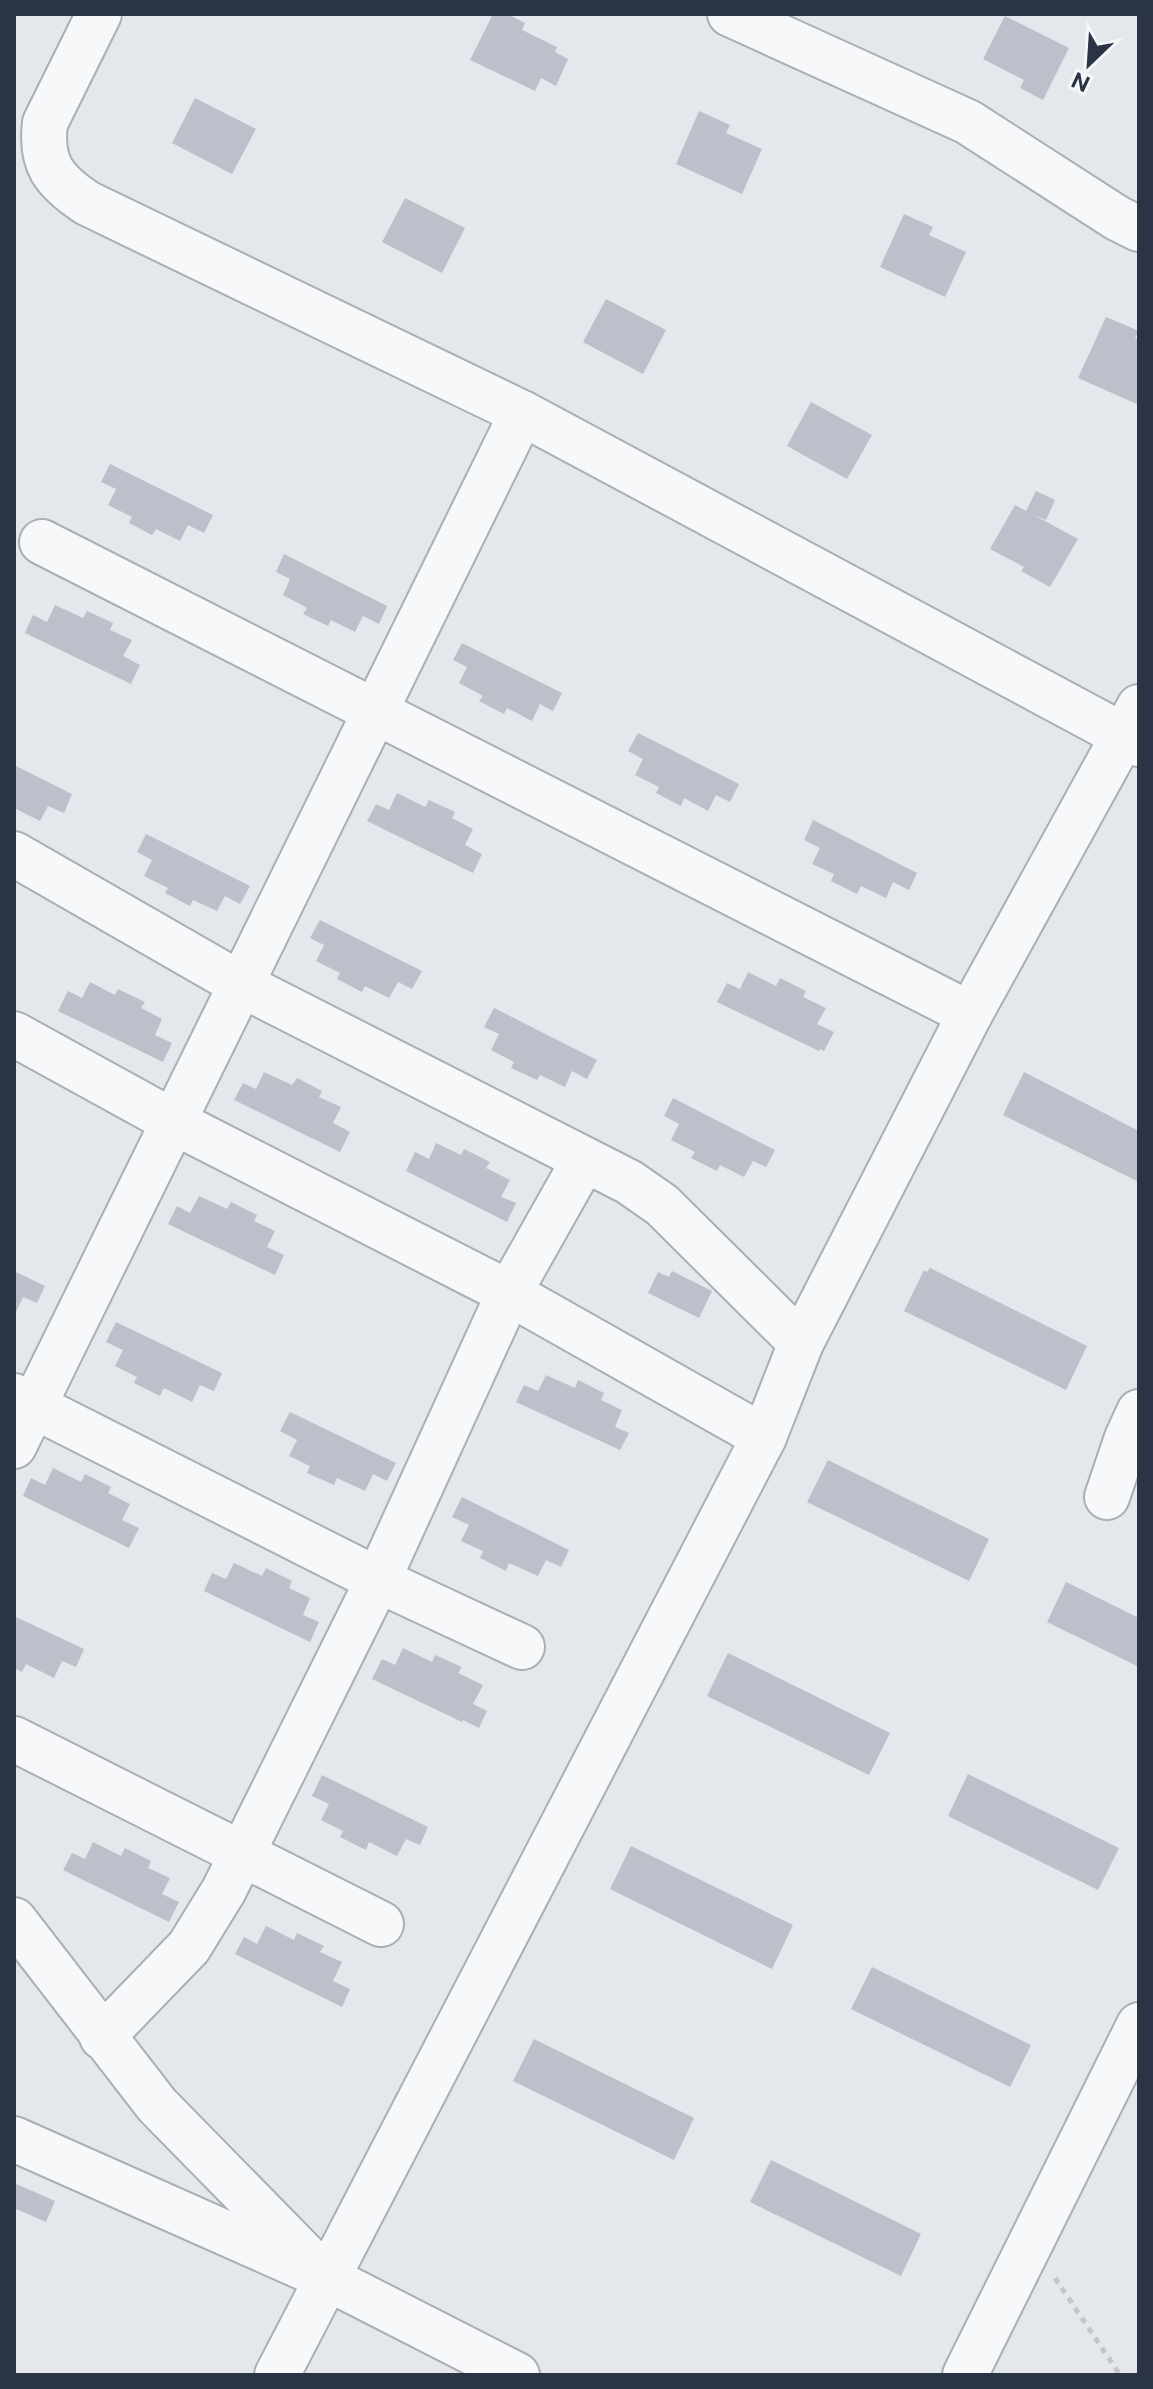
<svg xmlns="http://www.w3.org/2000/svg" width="1153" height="2389" font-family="'Public Sans',sans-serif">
<rect width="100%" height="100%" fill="#e4e7ec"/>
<!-- building -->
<g fill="#bbc0ca">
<path d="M493 14H507L525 23 522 30 557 47 555 52 568 59 556 86 541 78 535 91 470 60Z"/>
<path d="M1005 16 1069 48 1043 100 1020 88 1024 80 983 59Z"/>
<path d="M195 98 256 129 232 174 172 143Z"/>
<path d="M699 111 730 125 726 133 762 149 742 194 676 164Z"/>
<path d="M405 198 465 228 442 273 382 242Z"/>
<path d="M904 214 933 227 929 235 966 252 945 297 880 267Z"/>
<path d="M606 299 666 330 643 374 583 342Z"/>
<path d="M1106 317 1139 331 1135 338 1139 340V405L1078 378Z"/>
<path d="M811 402 872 435 847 479 787 446Z"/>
<path d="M110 464 213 515 204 533 188 525 180 541 156 529 152 535 129 523 132 517 108 505 116 489 101 482Z"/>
<path d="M1036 491 1055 500 1046 520 1034 515 1078 539 1050 587 1021 571 1024 567 990 549 1015 505 1026 511Z"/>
<path d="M284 554 387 606 379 624 363 616 355 632 331 620 328 626 303 614 307 608 283 595 290 579 276 572Z"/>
<path d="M55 605 83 618 87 611 113 623 110 630 132 640 123 656 140 665 131 684 25 633 33 615 47 622Z"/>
<path d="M462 643 562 693 553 711 540 704 532 721 507 708 504 714 479 701 483 696 459 683 467 667 453 660Z"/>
<path d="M638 733 739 784 730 802 716 795 708 811 684 798 681 806 656 793 659 787 635 775 643 759 628 751Z"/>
<path d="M14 765 72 794 64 813 48 806 40 821 16 809 14 815Z"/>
<path d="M397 793 425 807 429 800 455 812 452 818 473 829 465 845 482 854 473 873 367 821 376 804 389 810Z"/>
<path d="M813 820 917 873 909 890 893 882 886 898 861 886 857 894 831 881 834 874 812 864 820 848 804 840Z"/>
<path d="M146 834 250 886 240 904 225 896 217 911 193 900 190 906 165 893 168 888 144 876 152 860 137 852Z"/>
<path d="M320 920 422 971 412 989 398 982 389 998 365 986 362 992 337 979 340 973 316 961 324 945 310 938Z"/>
<path d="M748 972 776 986 780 978 806 991 803 997 826 1008 817 1024 834 1032 824 1051 820 1049 819 1051 717 1002 727 983 740 989Z"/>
<path d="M90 982 115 995 118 989 145 1002 141 1008 162 1019 155 1035 172 1043 163 1062 58 1011 68 991 82 998Z"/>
<path d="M494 1008 597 1060 587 1079 572 1071 565 1087 540 1075 537 1080 511 1068 514 1062 491 1050 499 1034 484 1027Z"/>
<path d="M264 1072 292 1085 297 1078 322 1091 319 1097 341 1107 333 1123 350 1132 340 1152 234 1100 243 1083 256 1089Z"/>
<path d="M1024 1072 1139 1131V1182L1003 1115Z"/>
<path d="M673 1098 775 1150 766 1167 753 1161 744 1177 720 1165 717 1171 691 1158 695 1152 671 1140 679 1124 664 1116Z"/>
<path d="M436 1143 461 1155 464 1149 490 1162 486 1168 510 1180 501 1197 516 1203 507 1222 406 1171 415 1152 429 1159Z"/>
<path d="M199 1196 227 1209 231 1202 257 1215 254 1221 275 1231 267 1247 284 1255 275 1275 168 1224 177 1206 190 1213Z"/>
<path d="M930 1268 1087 1346 1066 1390 904 1311 924 1270 927 1272Z"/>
<path d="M14 1271 45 1286 37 1303 23 1297 14 1316Z"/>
<path d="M672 1271 712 1291 699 1318 648 1293 658 1272 669 1277Z"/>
<path d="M116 1322 222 1373 214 1391 200 1385 192 1402 164 1388 160 1396 134 1383 137 1377 115 1366 123 1350 106 1342Z"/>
<path d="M546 1375 575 1388 578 1380 604 1393 601 1400 622 1410 615 1427 629 1433 620 1450 516 1402 524 1385 538 1391Z"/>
<path d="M290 1412 396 1463 387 1481 373 1474 365 1491 337 1478 334 1485 307 1473 310 1466 289 1456 297 1440 280 1431Z"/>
<path d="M828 1460 989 1539 969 1581 807 1502Z"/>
<path d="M53 1468 81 1482 85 1474 111 1487 108 1493 130 1504 122 1520 139 1528 129 1548 23 1496 31 1478 45 1485Z"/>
<path d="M462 1497 569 1550 561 1567 546 1560 538 1576 509 1563 506 1571 480 1558 483 1551 461 1541 469 1525 452 1517Z"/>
<path d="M234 1563 262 1576 266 1568 292 1581 289 1588 310 1598 303 1615 319 1622 310 1642 204 1591 212 1573 226 1579Z"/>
<path d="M1066 1582 1139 1618V1667L1047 1622Z"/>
<path d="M14 1616 84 1649 76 1667 62 1661 54 1678 26 1664 22 1672 14 1668Z"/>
<path d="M403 1648 432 1662 435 1655 462 1667 458 1673 483 1685 473 1704 487 1711 479 1728 463 1720 462 1722 372 1679 382 1659 395 1665Z"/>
<path d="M728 1653 890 1733 869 1775 707 1696Z"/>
<path d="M968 1774 1119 1848 1098 1890 948 1816Z"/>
<path d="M322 1775 428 1827 420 1845 406 1839 397 1856 369 1842 366 1850 340 1837 343 1831 321 1820 329 1804 312 1796Z"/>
<path d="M93 1842 121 1856 125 1848 151 1861 148 1868 170 1878 162 1894 179 1902 169 1922 63 1870 72 1853 85 1859Z"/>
<path d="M631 1846 793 1925 772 1969 610 1889Z"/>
<path d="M266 1926 294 1940 297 1933 324 1946 320 1952 342 1962 333 1981 350 1989 342 2007 235 1954 244 1937 257 1944Z"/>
<path d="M872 1967 1031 2045 1010 2087 851 2009Z"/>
<path d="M534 2039 694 2118 674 2160 513 2081Z"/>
<path d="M771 2160 921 2234 901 2276 750 2202Z"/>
<path d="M14 2183 55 2201 46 2222 14 2208Z"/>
</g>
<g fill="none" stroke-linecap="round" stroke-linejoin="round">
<!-- minor casing -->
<g stroke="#a9aeb7" stroke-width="48">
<g id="minor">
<path d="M99 14 45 123C40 164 54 181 87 203L522 413 1139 744"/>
<path d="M730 14 968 122 1117 218 1139 229"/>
<path d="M42 542 970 1014"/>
<path d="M14 854 242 985 629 1182 662 1205 801 1343"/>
<path d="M14 1034 172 1121 509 1293 764 1437"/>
<path d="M14 1396 378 1580 522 1647"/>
<path d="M14 1446 522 413"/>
<path d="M1107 1497 1127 1438 1139 1412"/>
<path d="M14 1739 381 1924"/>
<path d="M14 1920 157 2105 311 2262"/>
<path d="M102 2037 189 1947 224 1890 378 1580 509 1293 584 1160"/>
<path d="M14 2139 327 2278 517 2375"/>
<path d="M277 2375 764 1437 801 1343 970 1014 1139 707"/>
<path d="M965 2375 1139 2025"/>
</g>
</g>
<!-- path -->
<path stroke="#c2c5cb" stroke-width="5" stroke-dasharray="6 6" stroke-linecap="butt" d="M1055 2278 1120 2375"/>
<!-- minor -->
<use href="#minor" stroke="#f7f8fa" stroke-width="44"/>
</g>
<!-- border -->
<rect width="1153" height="2389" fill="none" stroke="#2b3445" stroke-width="32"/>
<!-- north arrow -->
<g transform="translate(1089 64) rotate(205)" stroke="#f4f6f9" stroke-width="6" paint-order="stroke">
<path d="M0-6L14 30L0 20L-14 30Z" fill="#2b3445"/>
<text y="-12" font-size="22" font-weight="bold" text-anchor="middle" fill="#2b3445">N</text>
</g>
</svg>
